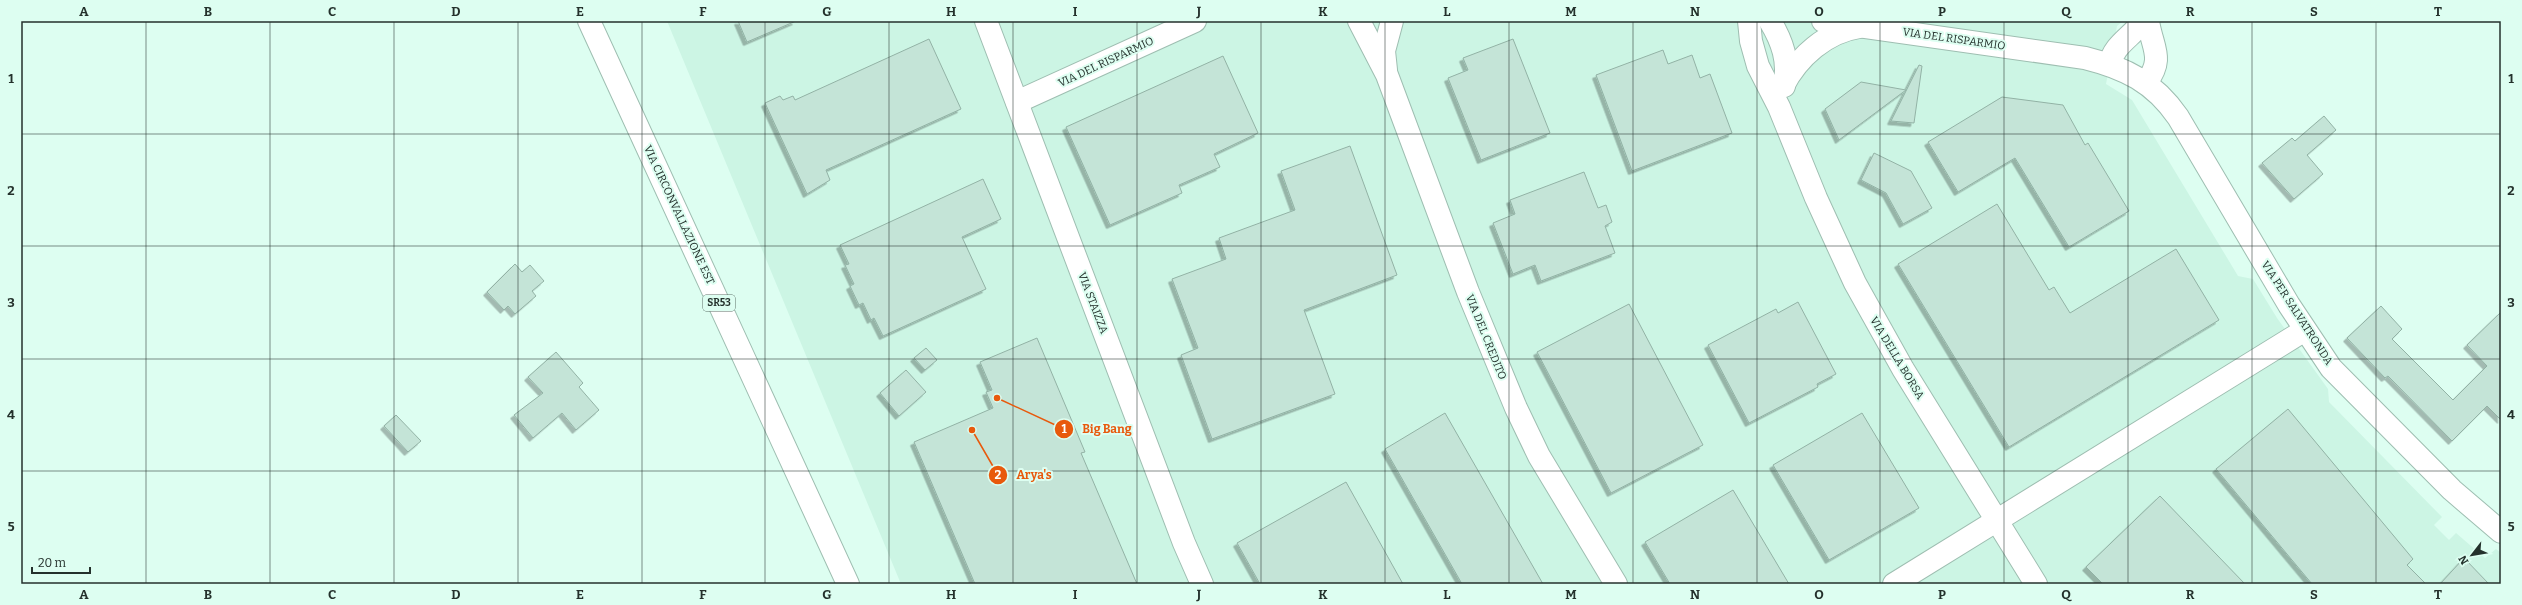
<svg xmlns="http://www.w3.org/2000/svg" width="2522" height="605" font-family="Bitter,serif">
<defs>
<filter id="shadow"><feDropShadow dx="-3.5" dy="3.5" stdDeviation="0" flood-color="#0004"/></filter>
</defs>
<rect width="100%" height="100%" fill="#ddfef1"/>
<!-- built -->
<path fill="#ccf5e4" d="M667 21H2123L2117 26 2106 84 2132 100 2238 276 2253 279 2277 318 2328 389 2329 402 2442 517 2434 525 2449 540 2456 533 2485 558 2496 549 2501 553V584H901Z"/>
<!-- building -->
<g fill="#c4e4d7" stroke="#92b2a5" filter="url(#shadow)">
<path d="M738 21H796L747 42Z"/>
<path d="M929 39 961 109 826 170 830 180 807 194 765 103 780 96 783 100 793 96 795 100Z"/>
<path d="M1513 39 1550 133 1481 160 1448 78 1468 70 1463 58Z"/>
<path d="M1663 50 1668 64 1692 55 1700 78 1710 74 1732 133 1632 171 1596 75Z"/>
<path d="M1223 56 1258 133 1214 154 1220 167 1179 185 1182 193 1110 225 1066 127Z"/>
<path d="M1919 65 1922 66 1914 123 1891 121Z"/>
<path d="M1861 82 1906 90 1839 140 1825 109Z"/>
<path d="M2002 97 2063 105 2085 145 2088 143 2129 211 2069 247 2015 158 1958 192 1928 142Z"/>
<path d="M2324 116 2336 130 2307 155 2323 174 2294 199 2262 163 2292 138 2295 141Z"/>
<path d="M1350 146 1397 275 1304 310 1335 394 1212 439 1181 355 1198 348 1172 279 1226 259 1219 238 1295 210 1281 171Z"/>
<path d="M1874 153 1911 171 1932 208 1903 224 1886 193 1861 180Z"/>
<path d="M1584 172 1598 208 1606 205 1612 222 1605 226 1615 253 1541 281 1535 265 1513 274 1493 223 1515 214 1510 200Z"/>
<path d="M983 179 1001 219 962 237 986 289 883 336 874 318 871 320 863 303 859 305 850 286 854 284 845 265 849 264 840 245Z"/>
<path d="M1997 204 2049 290 2054 287 2070 313 2176 249 2219 320 2009 447 1898 264Z"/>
<path d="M515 264 522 272 530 265 544 281 532 291 536 296 515 314 508 306 504 310 487 292Z"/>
<path d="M1798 302 1836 374 1817 384 1818 387 1749 423 1708 345 1776 309 1778 313Z"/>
<path d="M1629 304 1703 445 1611 493 1537 352Z"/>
<path d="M2381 306 2402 329 2392 339 2453 400 2487 366 2467 345 2501 312V420L2487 406 2452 441 2388 376 2385 378 2347 338Z"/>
<path d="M1037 338 1085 452 1081 453 1137 584H975L914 442 993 408 986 392 992 390 980 362Z"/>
<path d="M926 348 937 360 925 370 914 358Z"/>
<path d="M556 352 583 383 579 387 599 410 576 430 562 413 533 438 514 415 543 393 528 377Z"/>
<path d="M906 370 926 392 899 416 880 393Z"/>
<path d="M2288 409 2413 559 2407 565 2426 584H2312L2216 469Z"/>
<path d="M1445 413 1543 584H1462L1385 449Z"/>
<path d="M1862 413 1919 508 1829 560 1773 465Z"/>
<path d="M396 415 421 441 408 452 384 426Z"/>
<path d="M1346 482 1403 584H1260L1237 543Z"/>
<path d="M1733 490 1789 584H1670L1645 542Z"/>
<path d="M2160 496 2245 584H2103L2086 567Z"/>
<path d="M2464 558 2489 584H2440Z"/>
</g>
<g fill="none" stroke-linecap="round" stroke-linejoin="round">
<!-- street casing -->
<g stroke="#9ebeb1" stroke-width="24">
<g id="street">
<path d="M1359 21 1387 75 1468 292 1516 408 1539 456 1616 584"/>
<path d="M1749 21 1751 41 1758 66 1779 107 1816 198 1855 283 1903 369 2036 584"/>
<path d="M1770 21C1782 41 1790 62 1784 86"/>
<path d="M1823 21 2085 58C2125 68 2154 82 2178 117L2289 305 2331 368 2452 490 2501 532"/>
<path d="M2110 64C2113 45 2133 36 2143 21"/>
<path d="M1386 70 1384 51 1392 21"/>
<path d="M2146 83C2165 58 2152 48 2148 21"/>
<path d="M1783 86C1798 57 1826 32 1859 27"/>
<path d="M1017 102 1195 21"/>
<path d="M1894 584 2305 330"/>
</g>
</g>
<!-- secondary casing -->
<g stroke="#9ebeb1" stroke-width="24">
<path id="secondary" d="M986 21 1184 543 1202 584"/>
</g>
<!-- primary casing -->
<g stroke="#9ebeb1" stroke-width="24">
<path id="primary" d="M589 21 848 584"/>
</g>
<!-- street -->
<use href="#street" stroke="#fff" stroke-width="22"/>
<!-- secondary -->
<use href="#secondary" stroke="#fff" stroke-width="22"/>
<!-- primary -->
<use href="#primary" stroke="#fff" stroke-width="22"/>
</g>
<!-- grid -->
<path fill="none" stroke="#24312c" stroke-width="1" stroke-opacity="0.55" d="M146 21V584M270 21V584M394 21V584M518 21V584M642 21V584M765 21V584M889 21V584M1013 21V584M1137 21V584M1261 21V584M1385 21V584M1509 21V584M1633 21V584M1757 21V584M1880 21V584M2004 21V584M2128 21V584M2252 21V584M2376 21V584M21 134H2501M21 246H2501M21 359H2501M21 471H2501"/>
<g text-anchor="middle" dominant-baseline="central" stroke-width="4" stroke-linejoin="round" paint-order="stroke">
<!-- shield labels -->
<rect fill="#ddfef1" stroke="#5c6e67" stroke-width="1" x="703" y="295" width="32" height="16" rx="3"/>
<g font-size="10" font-weight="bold" fill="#24312c">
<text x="719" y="303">SR53</text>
</g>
<!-- street labels -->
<g font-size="11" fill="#24312c" stroke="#ddfef1">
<text transform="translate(1954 39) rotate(8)">VIA DEL RISPARMIO</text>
<text transform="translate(1106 62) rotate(-25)">VIA DEL RISPARMIO</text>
<text transform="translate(679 215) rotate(65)">VIA CIRCONVALLAZIONE EST</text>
<text transform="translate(1093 303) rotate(69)">VIA STAIZZA</text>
<text transform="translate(2297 313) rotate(57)">VIA PER SALVATRONDA</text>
<text transform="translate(1486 337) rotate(68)">VIA DEL CREDITO</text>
<text transform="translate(1897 358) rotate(59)">VIA DELLA BORSA</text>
</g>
</g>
<!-- callouts -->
<path fill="none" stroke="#e8590c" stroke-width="1.5" d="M997 398L1064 429M972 430L998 475"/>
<g fill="#e8590c" stroke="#ddfef1" stroke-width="1.5">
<circle cx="997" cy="398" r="4"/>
<circle cx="972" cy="430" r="4"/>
<circle cx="1064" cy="429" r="10"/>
<circle cx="998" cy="475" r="10"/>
</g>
<g font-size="12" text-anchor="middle" font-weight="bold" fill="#fff">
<text x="1064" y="433">1</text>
<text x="998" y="479">2</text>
</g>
<g font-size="12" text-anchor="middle" font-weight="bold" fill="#e8590c" stroke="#ddfef1" stroke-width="4" stroke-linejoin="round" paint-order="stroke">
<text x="1107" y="433">Big Bang</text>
<text x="1034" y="479">Arya's</text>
</g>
<!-- border -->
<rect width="2522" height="605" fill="none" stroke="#ddfef1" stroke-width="44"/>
<!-- north arrow -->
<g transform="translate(2472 555) rotate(239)" stroke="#ddfef1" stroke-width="3" paint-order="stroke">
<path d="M0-3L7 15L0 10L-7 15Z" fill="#24312c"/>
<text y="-6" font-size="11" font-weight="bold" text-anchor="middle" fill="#24312c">N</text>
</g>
<!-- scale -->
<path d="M32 567v6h58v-6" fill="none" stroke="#24312c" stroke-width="2"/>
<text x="38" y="567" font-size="12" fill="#24312c" stroke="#ddfef1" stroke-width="3" paint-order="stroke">20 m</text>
<rect x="22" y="22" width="2478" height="561" fill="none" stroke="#24312c" stroke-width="1.5"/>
<g font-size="13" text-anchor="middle" font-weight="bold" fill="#24312c">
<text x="84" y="16">A</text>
<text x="208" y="16">B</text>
<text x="332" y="16">C</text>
<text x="456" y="16">D</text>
<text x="580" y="16">E</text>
<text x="703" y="16">F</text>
<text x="827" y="16">G</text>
<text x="951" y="16">H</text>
<text x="1075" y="16">I</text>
<text x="1199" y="16">J</text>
<text x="1323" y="16">K</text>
<text x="1447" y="16">L</text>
<text x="1571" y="16">M</text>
<text x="1695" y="16">N</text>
<text x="1819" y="16">O</text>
<text x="1942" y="16">P</text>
<text x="2066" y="16">Q</text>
<text x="2190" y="16">R</text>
<text x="2314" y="16">S</text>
<text x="2438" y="16">T</text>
<text x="11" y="83">1</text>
<text x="2511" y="83">1</text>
<text x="11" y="195">2</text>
<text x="2511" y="195">2</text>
<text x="11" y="307">3</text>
<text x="2511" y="307">3</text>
<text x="11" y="419">4</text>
<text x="2511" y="419">4</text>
<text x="11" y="531">5</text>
<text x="2511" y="531">5</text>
<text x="84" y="599">A</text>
<text x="208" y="599">B</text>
<text x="332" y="599">C</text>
<text x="456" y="599">D</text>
<text x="580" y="599">E</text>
<text x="703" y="599">F</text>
<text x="827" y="599">G</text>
<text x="951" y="599">H</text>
<text x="1075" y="599">I</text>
<text x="1199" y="599">J</text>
<text x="1323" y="599">K</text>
<text x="1447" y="599">L</text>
<text x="1571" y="599">M</text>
<text x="1695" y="599">N</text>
<text x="1819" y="599">O</text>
<text x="1942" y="599">P</text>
<text x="2066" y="599">Q</text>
<text x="2190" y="599">R</text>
<text x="2314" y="599">S</text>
<text x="2438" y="599">T</text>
</g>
</svg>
